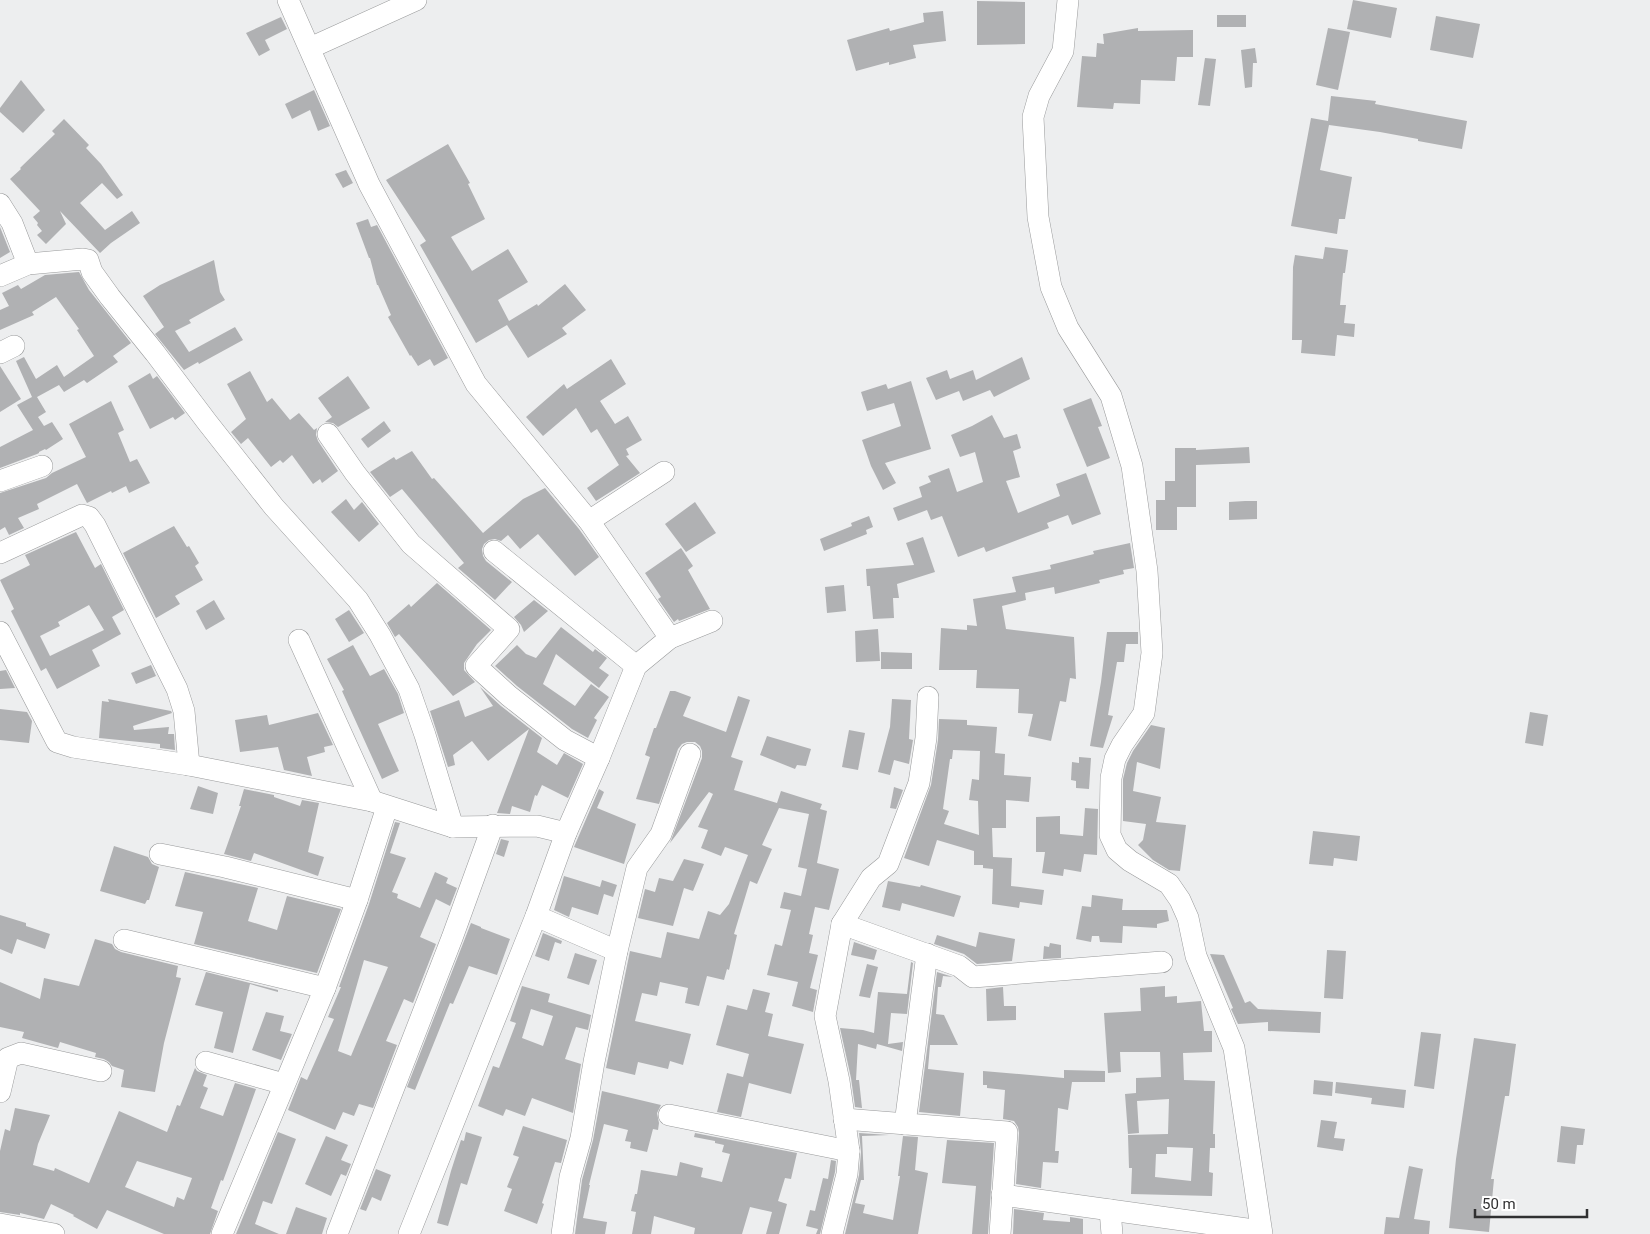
<svg xmlns="http://www.w3.org/2000/svg" width="1650" height="1234" font-family="Roboto,sans-serif">
<rect width="100%" height="100%" fill="#edeeef"/>
<!-- building -->
<g fill="#b0b1b3" fill-rule="evenodd">
<path d="M1353 0 1397 8 1391 38 1347 29Z"/>
<path d="M977 1 1025 2V44L977 45Z"/>
<path d="M943 11 946 41 913 45 916 58 889 65V62L856 71 847 40 889 28 890 31 924 22 923 13Z"/>
<rect x="1217" y="15" width="29" height="12"/>
<path d="M1436 16 1480 24 1473 58 1430 50Z"/>
<path d="M281 17 287 29 265 40 270 50 259 56 246 33Z"/>
<path d="M1138 28V31L1193 30V57H1177L1175 81 1141 80 1140 104 1114 103 1113 109 1077 107 1082 56 1096 57 1097 43 1104 44 1103 34Z"/>
<path d="M1328 28 1350 32 1338 90 1316 85Z"/>
<path d="M1255 48 1257 63H1253L1252 87 1245 88 1241 50Z"/>
<path d="M1205 58 1216 59 1210 106 1198 105Z"/>
<path d="M21 80 45 110 23 133 0 112V108Z"/>
<path d="M314 90 330 126 318 131 310 110 292 119 285 104Z"/>
<path d="M1331 96 1376 101 1375 104 1467 121 1462 149 1418 141V139L1380 132 1329 125 1320 170 1352 177 1345 219H1339L1337 234 1291 226 1311 118 1328 121Z"/>
<path d="M64 119 89 145 86 148 101 164 123 195 117 199 102 183 80 203 105 230 132 211 140 223 111 243 100 253 60 211 66 224 46 244 37 235 42 231 37 225 38 223 33 217 40 211 10 179 21 169 20 168 55 134 52 131Z"/>
<path d="M448 144 470 183 468 184 485 219 451 237 472 271 508 249 528 282 498 300 509 321 537 304 538 306 565 284 586 310 562 328 567 334 528 358 507 325 476 343 420 245 426 241 386 180Z"/>
<path d="M346 170 353 183 343 188 335 174Z"/>
<path d="M368 219 371 227 377 225 448 358 434 366 430 359 418 366 411 355 410 356 388 317 391 315 378 285H377L370 258H369L356 223Z"/>
<path d="M0 227 10 252 0 258Z"/>
<path d="M1325 247 1348 250 1345 273H1343L1340 305H1346L1344 323 1355 324 1354 337 1337 335 1335 356 1301 353 1302 340H1292L1293 267 1295 255 1323 259Z"/>
<path d="M214 260 220 292 225 300 189 320 191 323 175 331 189 352 235 327 243 340 199 364 198 362 184 370 155 334 164 327 143 296 160 285Z"/>
<path d="M79 272 89 290 131 343 113 356 118 362 87 383 84 380 64 392 59 385 37 397 46 412 38 417 44 426 52 422 63 439 46 450 45 449 39 452V453L37 454 0 468V447L33 430 17 405 32 397 16 361 24 357 36 379 57 365 64 377 94 356 77 330 79 329 56 297 32 312 34 315 0 330V310L9 306 2 293 18 285 21 289 45 275Z"/>
<path d="M1022 357 1030 379 994 397 990 390 963 401 959 391 936 400 926 378 947 370 950 379 973 370 976 380Z"/>
<path d="M611 359 626 384 600 401 615 424 628 416 642 440 626 449 629 455 626 456 640 473 596 501 587 488 619 465 597 429 591 433 576 408 543 436 526 417 564 384 567 389Z"/>
<path d="M0 366 21 399 0 412Z"/>
<path d="M250 371 267 402 272 398 290 420 299 413 314 430 317 428 316 435 318 441 338 471 322 483 320 479 313 484 292 455 283 463 280 460 271 467 248 438 241 444 231 432 246 419 227 384Z"/>
<path d="M150 373 153 379 157 376 185 413 175 420 173 417 150 429 128 386Z"/>
<path d="M348 376 370 408 338 427 333 423 325 422 332 417 318 398Z"/>
<path d="M911 381 931 449 885 463 896 483 883 490 871 466 862 440 901 426 894 403 867 411 861 392 886 384 888 389Z"/>
<path d="M1091 398 1102 426 1098 427 1110 458 1087 467 1063 409Z"/>
<path d="M111 401 124 430 118 433 130 462 137 459 150 483 129 493 126 486 112 493 111 491 87 503 77 484 37 504 39 509 18 518 24 528 9 535 5 527 0 530V493L46 478 52 473 86 457 69 424Z"/>
<path d="M992 415 1004 438 1017 434 1021 448 1013 451 1020 477 1006 481 1018 513 1060 496 1056 484 1086 473 1101 514 1072 525 1068 515 1047 523 1049 528 986 552 984 547 958 557 942 516 931 520 927 510 898 521 893 508 922 497 919 487 931 482 928 476 949 468 957 492 983 482 975 452 960 457 951 435 972 426Z"/>
<path d="M384 421 391 431 368 448 361 439Z"/>
<path d="M1249 447 1250 463 1196 465V507H1177V530H1156V500H1165V481H1175V448H1196V450Z"/>
<path d="M412 451 432 479 434 478 483 533 523 499 545 488 579 529 599 557 575 576 538 534 520 549 508 535 501 541 495 539 489 540 484 544 482 549 483 556 486 561 512 582 495 600 458 568 464 563 402 489 390 497 370 472 394 457 396 460Z"/>
<path d="M346 499 354 510 362 502 379 524 359 542 331 512Z"/>
<path d="M1245 501H1257V519L1229 520V502Z"/>
<path d="M695 502 716 533 686 552 665 524Z"/>
<path d="M869 516 873 527 866 530 867 534 824 551 820 539 852 526 851 523Z"/>
<path d="M174 526 187 547 189 546 199 563 195 566 203 580 175 596 180 604 156 618 123 553Z"/>
<path d="M76 532 95 568 101 564 124 610 112 617 121 634 92 650 100 666 57 689 46 668 41 671 11 611 14 609 0 580 30 565 25 555ZM89 605 104 630 50 656 40 636 60 626 58 622Z"/>
<path d="M923 537 935 572 897 584 899 598H893L894 618 873 619 870 586H867L866 569 914 565 906 543Z"/>
<path d="M1130 543 1134 568 1123 570 1124 574 1099 580 1100 583 1055 594 1054 587 1025 593 1026 600 1002 606 1006 629 1074 637 1076 679 1070 678 1066 702 1060 701 1051 741 1028 736 1033 714 1018 713 1019 689 976 688 977 670H939L941 628 967 630V625L977 626 973 599 1016 592 1012 577 1051 569 1050 565 1094 554 1093 551Z"/>
<path d="M681 548 693 566 688 570 710 609 679 621 678 619 674 622 658 599 661 597 645 573Z"/>
<path d="M437 583 491 630 477 644 464 663V670L475 682 453 696 399 634 395 637 387 623 409 604 411 607Z"/>
<path d="M844 585 846 611 827 613 825 587Z"/>
<path d="M214 600 225 619 206 630 196 611Z"/>
<path d="M534 600 548 611 524 632 521 625 514 617Z"/>
<path d="M349 610 364 633 349 642 335 619Z"/>
<path d="M561 627 593 652 595 649 607 658 599 668 609 675 599 688 556 654 543 684 575 706 591 684 609 697 594 718 597 720 588 738 572 729 517 686 495 666 517 645 526 654 536 658Z"/>
<path d="M878 629 880 661 856 662 855 631Z"/>
<path d="M1107 632H1138V644H1126L1124 662H1117L1108 715 1113 716 1103 748 1090 746 1101 682Z"/>
<path d="M353 645 370 676 384 669 398 694 404 713 378 724 399 771 382 779 342 691 344 690 327 659Z"/>
<path d="M881 652 912 653V669H881Z"/>
<path d="M151 665 156 676 136 684 131 673Z"/>
<path d="M6 670 15 688 0 689V671Z"/>
<path d="M480 687 501 706 542 738 537 752 557 765 564 753 583 764 568 798 542 785 537 796 535 795 530 812 512 806 510 814 497 813 529 729 488 761 472 741 453 755 455 765 448 767 430 711 459 700 465 717 493 706Z"/>
<path d="M670 691H675L691 697 683 716 726 732 738 696 750 700 731 757 743 761 734 790 777 803 781 791 822 804 820 809 827 811 817 863 839 869 829 910 815 907 809 934 813 935 809 953 818 955 810 988 817 990 813 1012 792 1006 798 982 767 975 775 944 782 946 791 910 780 908 784 892 801 896 807 869 798 867 809 814 779 808 762 845 772 849 757 884 750 881 734 934 737 935 729 970 727 969 724 980 707 976 699 1006 685 1003 688 988 660 982 657 996 642 993 635 1021 691 1034 683 1065 670 1061 668 1069 638 1062 635 1075 606 1068 630 951 661 958 667 932 699 939 708 911 720 915 729 904 748 855 725 847 721 856 701 848 708 830 698 827 713 794 709 792 670 843 702 758V751L700 746 695 742H687L682 744 678 749 659 804 636 799 650 757 645 755 654 728H656Z"/>
<path d="M108 699 171 711 172 713 133 726 134 730 169 727 168 734H174L175 750 160 748V744L99 738 102 701 109 702Z"/>
<path d="M892 699 911 700 909 739 913 740 909 764 894 760 890 775 878 772 890 727Z"/>
<path d="M0 709 27 712 32 721 29 743 0 740Z"/>
<path d="M1530 712 1548 715 1543 746 1525 743Z"/>
<path d="M318 713 333 745 324 747 325 752 307 757 312 776 284 770 278 747 240 752 235 720 267 715 269 725Z"/>
<path d="M939 719 967 720V725L997 727 995 753 1005 754 1004 775 1031 777 1029 802 1006 800V828H992L993 857 1012 858 1011 886 1044 890 1042 905 1020 902 1019 908 992 904 993 869 983 868V865H974V851L937 840 929 866 904 858 931 785 938 740ZM953 750 980 751 979 780 972 779 969 800 978 801 979 835 944 824 949 811 943 809 950 759H952Z"/>
<path d="M1151 725 1165 728 1160 769 1137 762 1133 791 1161 797 1156 822 1186 825 1180 871 1169 870 1153 860 1138 845 1143 840 1146 824 1123 821V779L1127 763 1133 751Z"/>
<path d="M849 730 865 733 858 770 842 767Z"/>
<path d="M767 736 811 749 806 766 797 765 795 769 760 755Z"/>
<path d="M1079 757 1091 758 1089 789 1076 788V781L1071 780 1072 762 1079 763Z"/>
<path d="M198 786 218 793 213 814 190 809Z"/>
<path d="M894 787 903 790 896 809 890 808Z"/>
<path d="M244 789 274 795V797L300 806 302 800 319 803 308 852 324 857 318 876 254 853 251 861 224 854 241 806H239Z"/>
<path d="M599 789 604 792 597 808 636 824 624 864 574 847Z"/>
<path d="M1085 808 1098 809 1097 855 1084 854 1081 872 1064 869 1063 876 1042 873 1045 852H1036V817L1060 816V834L1083 836Z"/>
<path d="M395 822 400 823 390 853 406 858 392 892 398 894 397 898 420 908 435 872 448 878 446 883 457 888 450 906 436 899 420 937 436 944 413 1003 404 999 386 1041 397 1045 373 1108 359 1104 354 1116 343 1112 335 1130 288 1110 301 1077 307 1080 334 1019 328 1017 341 987H339L369 904ZM364 960 388 967 351 1056 338 1051Z"/>
<path d="M1313 831 1360 836 1357 861 1334 858 1333 866 1309 864Z"/>
<path d="M501 839 509 841 504 857 496 854Z"/>
<path d="M114 846 148 857 152 864 159 867 149 900H147L145 904 100 891Z"/>
<path d="M684 859 704 864 693 891 684 888 673 926 638 918 645 889 655 892 659 878 673 881Z"/>
<path d="M185 872 258 888 248 921 277 930 287 896 341 909 317 973 194 944 203 912 175 906Z"/>
<path d="M564 876 600 887 602 880 617 885 613 897 604 894 598 915 572 907 569 917 554 910Z"/>
<path d="M888 881 920 887 921 885 961 896 954 917 902 903 900 911 882 907Z"/>
<path d="M1092 895 1123 899 1122 910H1167L1169 921 1157 924V928L1123 926 1122 943 1100 942 1099 936H1092L1091 942 1076 939 1082 906 1091 907Z"/>
<path d="M0 915 26 923V926L50 934 45 949 17 939 12 954 0 949Z"/>
<path d="M471 923 481 927V928L510 939 497 975 469 966 453 1004 450 1003 415 1090 407 1087Z"/>
<path d="M979 932 1015 939 1012 961 977 964 964 954 934 944 937 935 976 947Z"/>
<path d="M543 933 562 941 561 944 555 942 549 961 535 956Z"/>
<path d="M95 939 112 944 115 949 121 952 178 966 176 977 181 978 164 1043 155 1092 121 1087 124 1070 112 1066 109 1062 104 1059 95 1057 96 1053 60 1042 58 1048 22 1038 24 1032 0 1027V982L40 999 44 978 79 986Z"/>
<path d="M854 942 877 950 874 960 851 955Z"/>
<path d="M1050 943 1061 945V958L1043 959 1044 946 1049 947Z"/>
<path d="M1327 950 1346 951 1343 999 1324 998Z"/>
<path d="M575 953 597 960 589 985 567 978Z"/>
<path d="M1210 954 1224 955 1245 1003 1250 1001 1258 1009 1321 1012 1320 1033 1268 1031V1022L1238 1024 1231 1009 1233 1008Z"/>
<path d="M911 962 913 963 907 1014 891 1013 888 1044 903 1042 902 1051 877 1044 876 1049 858 1044 856 1080H859L862 1108 855 1107 851 1078 840 1028 863 1030 874 1033 878 992 907 994Z"/>
<path d="M867 964 878 967 870 998 859 996Z"/>
<path d="M206 972 278 990V992L250 984 233 1053 214 1048 223 1012 195 1005Z"/>
<path d="M937 972 953 977 943 976 941 987H938L936 1014 944 1015 958 1045H930L928 1069 964 1073 960 1116 919 1112Z"/>
<path d="M522 986 550 994 548 1002 591 1015 588 1030 576 1027 565 1059 581 1064 573 1113 532 1098 525 1116 506 1109 503 1116 478 1106 493 1066 499 1068 516 1023 510 1021ZM531 1009 553 1016 543 1046 522 1038Z"/>
<path d="M1165 986V997L1177 996V1003L1201 1001 1204 1031H1212V1052L1183 1053 1184 1080 1215 1081 1213 1134H1215V1148H1210L1209 1172 1213 1173 1212 1196 1131 1194 1132 1168H1129L1128 1135 1168 1134 1169 1099 1137 1101 1139 1133 1128 1134 1125 1094 1136 1093V1078L1161 1077 1160 1052H1120L1121 1072 1108 1073 1104 1013 1141 1011 1140 988ZM1167 1147 1193 1148 1191 1181 1155 1177 1156 1154H1167Z"/>
<path d="M1003 987 1004 1006H1016V1020L987 1021 986 989Z"/>
<path d="M753 989 770 993 765 1012 773 1014 768 1036 804 1044 791 1094 749 1083 741 1117 717 1112 727 1073 743 1077 749 1054 716 1045 727 1005 747 1010Z"/>
<path d="M266 1012 284 1016 280 1031 292 1034 281 1060 252 1050Z"/>
<path d="M1421 1032 1441 1034 1434 1089 1414 1086Z"/>
<path d="M1474 1038 1516 1044 1509 1096H1505L1491 1179H1494L1489 1232 1449 1228 1456 1159Z"/>
<path d="M195 1068 197 1071 207 1075 203 1086 208 1088 200 1108 223 1116 235 1083 256 1089 234 1151 223 1181 221 1180 211 1208 218 1211 210 1234H164L107 1210 97 1229 73 1216 74 1215 51 1204 44 1219 20 1213V1215L0 1212V1151L5 1129 10 1131 15 1108 50 1115 38 1144 33 1165 54 1171 55 1168 89 1183 119 1111 167 1132 177 1105 180 1106ZM137 1161 192 1178 184 1200 177 1197 174 1207 125 1187Z"/>
<path d="M1064 1070 1105 1071V1082H1072L1068 1110 1058 1108 1055 1151H1059L1058 1163 1043 1162 1041 1188 1016 1184 1019 1133 1018 1127 1014 1121 1003 1119 1005 1090 987 1088V1085H983V1071L1064 1078Z"/>
<path d="M1314 1080 1333 1082 1332 1096 1313 1094Z"/>
<path d="M1336 1082 1406 1090 1404 1108 1371 1104 1372 1098 1335 1093Z"/>
<path d="M602 1091 661 1105 657 1113 659 1123 658 1130 653 1129 647 1152 630 1148 631 1142 625 1141 628 1130 604 1124 589 1185H590L583 1218 607 1222 605 1234H575L582 1180 593 1140Z"/>
<path d="M1321 1120 1337 1122 1334 1138 1345 1139 1343 1151 1317 1147Z"/>
<path d="M523 1126 567 1140 561 1163 555 1162 542 1203 544 1204 537 1224 504 1211 512 1189 507 1187 519 1157 513 1155Z"/>
<path d="M1561 1126 1585 1129 1583 1145H1577L1575 1164 1557 1162Z"/>
<path d="M278 1132 296 1139 272 1204 263 1201 255 1224 279 1234H236Z"/>
<path d="M466 1132 482 1137 467 1185 461 1183 448 1226 437 1223 451 1171 461 1140 464 1141Z"/>
<path d="M695 1133 797 1153 791 1179 785 1178 778 1201 787 1204 779 1234H766L772 1212 750 1207 742 1234H694L695 1228 654 1216 651 1234H632L636 1212 631 1211 635 1194H637L641 1170 677 1176 680 1162 703 1168 701 1177 722 1182 730 1154 722 1152 724 1145 715 1143V1141L694 1137Z"/>
<path d="M859 1133 889 1135 862 1136 864 1180H861L855 1203 865 1205 863 1213 893 1220 900 1176H898L903 1136 918 1137 915 1170 928 1173 918 1234H845L859 1175 861 1152Z"/>
<path d="M326 1136 348 1145 341 1160 351 1164 346 1176 341 1174 331 1196 305 1184Z"/>
<path d="M947 1140 994 1143 988 1234H972L976 1186 942 1183Z"/>
<path d="M831 1160 836 1161 835 1172 820 1234H816L818 1229 806 1226 810 1210 815 1211 823 1178 828 1179Z"/>
<path d="M1409 1166 1423 1169 1414 1219 1430 1221 1429 1234H1384L1386 1217 1399 1218Z"/>
<path d="M376 1169 391 1175 381 1201 372 1197 366 1211 360 1209Z"/>
<path d="M296 1207 327 1218 322 1234H286Z"/>
<path d="M1014 1209 1044 1213 1043 1220 1070 1222V1217L1083 1219V1234H1013Z"/>
</g>
<g fill="none" stroke-linecap="round" stroke-linejoin="round">
<!-- minor casing -->
<g stroke="#999a9b" stroke-width="22">
<g id="minor">
<path d="M288 0 369 184 476 384 589 521 670 638"/>
<path d="M1068 0 1063 51 1039 96 1033 117 1038 217 1051 287 1068 328 1111 396 1132 466 1147 571 1152 653 1144 713 1122 745 1115 759 1111 778 1110 835 1117 850 1130 861 1169 884 1180 900 1188 918 1196 956 1234 1048 1262 1234"/>
<path d="M310 48 416 0"/>
<path d="M0 204 12 223 28 264"/>
<path d="M0 276 28 264 83 259 88 260 92 272 110 297 155 353 207 422 274 507 358 600 380 635 409 689 425 735 453 827"/>
<path d="M0 353 14 346"/>
<path d="M328 434 355 473 411 544 509 629 476 666 509 696 565 740 599 758"/>
<path d="M0 481 42 466"/>
<path d="M589 521 664 472"/>
<path d="M494 551 636 666"/>
<path d="M0 553 82 515 89 517 95 525 177 689 184 711 189 765"/>
<path d="M0 632 57 742 73 747 189 765 372 801 453 827 537 826 566 833"/>
<path d="M299 640 372 801"/>
<path d="M160 854 225 867 357 900"/>
<path d="M536 916 617 951"/>
<path d="M842 924 959 966 973 977 1162 962"/>
<path d="M124 940 325 988"/>
<path d="M206 1062 284 1084"/>
<path d="M0 1092 8 1058 21 1053 101 1071"/>
<path d="M669 1115 849 1151"/>
<path d="M844 1119 1007 1132 1000 1234"/>
<path d="M905 1124 927 954"/>
<path d="M1002 1195 1261 1231"/>
<path d="M1110 1210 1112 1234"/>
<path d="M0 1224 54 1234"/>
<path d="M222 1234 325 988 357 900 387 807"/>
<path d="M337 1234 452 938 493 825"/>
<path d="M409 1234 536 916 566 833 599 758 636 666 670 638 712 621"/>
<path d="M562 1234 570 1177 581 1138 594 1062 617 951 637 868 661 834 690 754"/>
<path d="M832 1234 847 1174 849 1151 839 1081 825 1016 842 924 871 878 888 864 919 783 926 738 928 697"/>
</g>
</g>
<!-- minor -->
<use href="#minor" stroke="#fff" stroke-width="21"/>
</g>
<!-- scale -->
<path d="M1475 1209v8h112v-8" fill="none" stroke="#303031" stroke-width="2.5"/>
<text x="1482" y="1209" font-size="15" fill="#303031" stroke="#ffffff" stroke-width="4" paint-order="stroke">50 m</text>
</svg>
